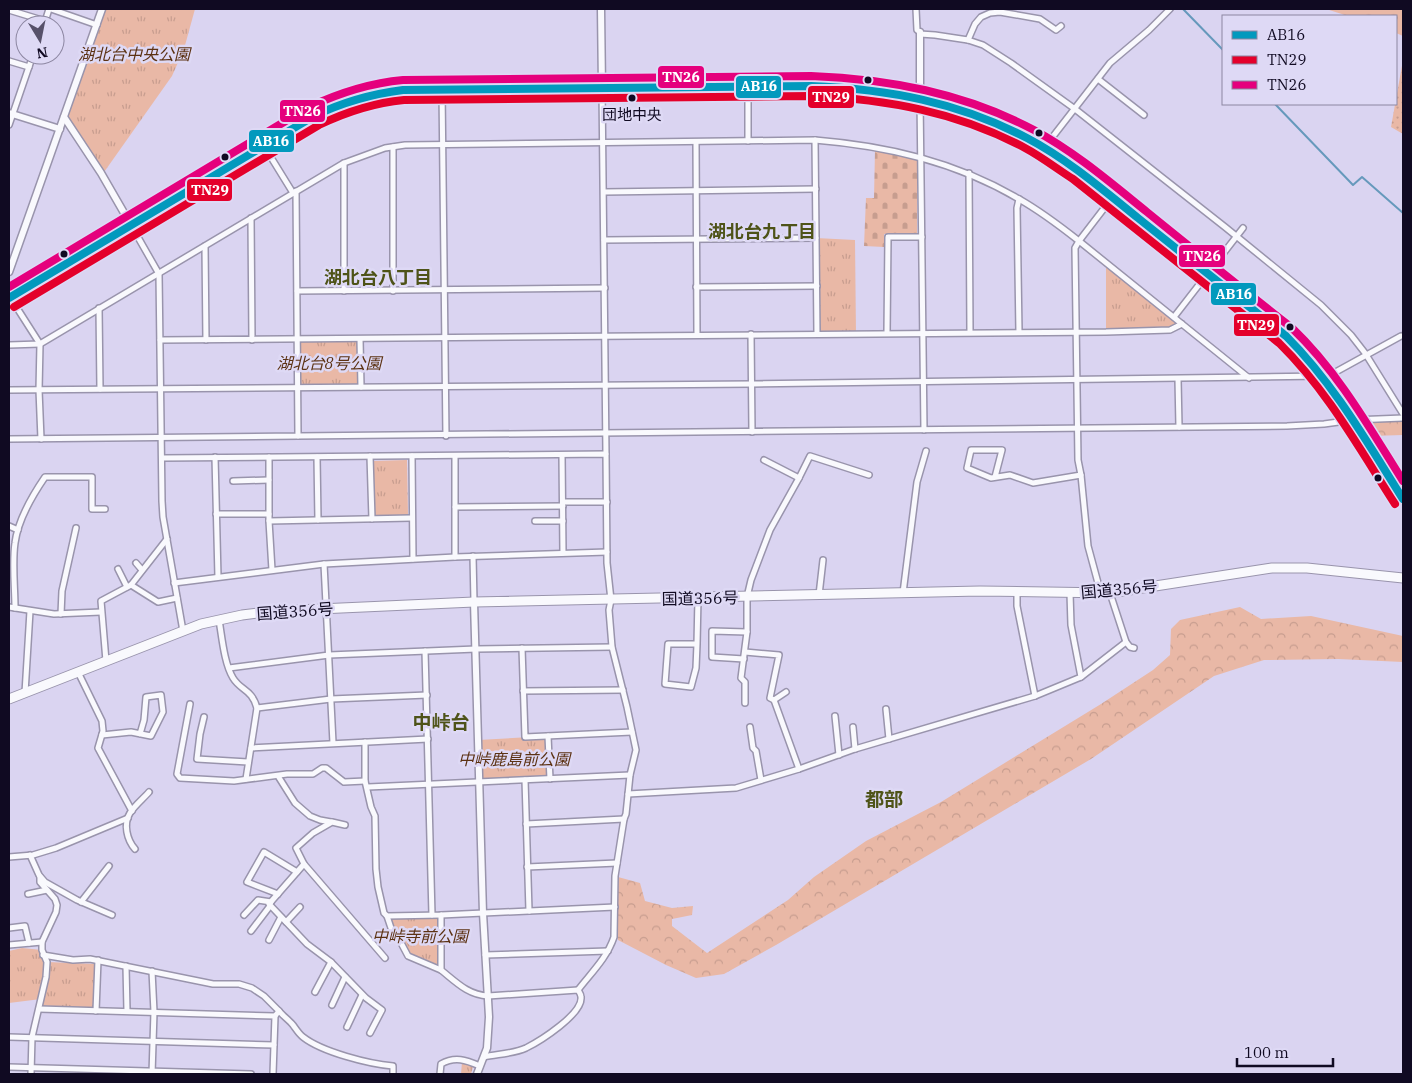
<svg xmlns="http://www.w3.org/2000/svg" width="1412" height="1083" font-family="'IBM Plex Serif','Noto Sans JP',serif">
<defs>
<pattern id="grass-dots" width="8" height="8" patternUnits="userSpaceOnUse" patternTransform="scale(1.25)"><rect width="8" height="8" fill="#e9b8a6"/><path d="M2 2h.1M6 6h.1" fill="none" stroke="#c79d8f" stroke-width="1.8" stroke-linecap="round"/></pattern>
<pattern id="forest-crowns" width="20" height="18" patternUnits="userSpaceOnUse" patternTransform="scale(1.25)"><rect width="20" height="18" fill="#e9b8a6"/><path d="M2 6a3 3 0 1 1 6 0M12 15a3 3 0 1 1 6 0" fill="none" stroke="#c79d8f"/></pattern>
<pattern id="cemetery-stones" width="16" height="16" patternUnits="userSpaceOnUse" patternTransform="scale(1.25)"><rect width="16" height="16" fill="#e9b8a6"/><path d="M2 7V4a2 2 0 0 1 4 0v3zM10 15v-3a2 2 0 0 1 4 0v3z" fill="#c79d8f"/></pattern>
<pattern id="park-tufts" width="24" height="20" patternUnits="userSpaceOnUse" patternTransform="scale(1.25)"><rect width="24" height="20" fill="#e9b8a6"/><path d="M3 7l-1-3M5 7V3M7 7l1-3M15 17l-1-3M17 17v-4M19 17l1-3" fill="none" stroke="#c79d8f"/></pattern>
</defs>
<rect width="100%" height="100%" fill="#dad4f1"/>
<!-- grass -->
<path fill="url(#grass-dots)" d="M1403 60V134L1391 127Z"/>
<!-- forest -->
<g fill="url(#forest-crowns)">
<path d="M1326 9H1403V36L1396 33V16H1348Z"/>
<path d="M1403 419V435L1372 436 1363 421Z"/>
<path d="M1240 607 1261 619 1311 616 1403 636V662L1338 659 1264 660 1214 676 1091 759 776 945 724 974 696 978 666 965 618 940 616 928 618 877 640 883 645 901 672 908 693 906 692 915 672 919V926L707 953 788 900 814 877 866 841 941 802 1101 704 1153 670 1170 655 1171 629 1180 620Z"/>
</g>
<!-- cemetery -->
<path fill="url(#cemetery-stones)" d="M875 150 917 159V234H884V247L864 246 866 198H874Z"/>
<!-- park -->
<g fill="url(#park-tufts)">
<path d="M102 9H195L184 49 172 76 102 175 64 117Z"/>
<path d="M816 238 855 240 856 334H817Z"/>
<path d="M1106 262 1182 324 1170 330 1106 332Z"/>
<path d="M298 339H360L361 387 298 388Z"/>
<path d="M407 460 408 515 374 516 373 461Z"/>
<path d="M548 736 550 779 479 782 478 740Z"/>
<path d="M441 915V970L408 956 387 916Z"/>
<path d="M22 948 42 950 47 962 97 964 96 1011 39 1009 41 999 9 1003V951Z"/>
<path d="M462 1062 473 1067 471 1074H461Z"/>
</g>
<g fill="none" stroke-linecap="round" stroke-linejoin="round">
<!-- stream -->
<g stroke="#6699bc" stroke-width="2">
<path d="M1183 9 1223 50"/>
<path d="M1275 104 1353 185 1362 177 1403 213"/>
</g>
<!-- minor casing -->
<g stroke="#9994ac" stroke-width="8">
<g id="minor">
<path d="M51 9 97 25"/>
<path d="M916 9 917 30 920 32"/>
<path d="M9 10 45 21"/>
<path d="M44 25 49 9"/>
<path d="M920 34 935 35 968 40 983 45 1011 63 1075 109 1225 227 1321 305 1351 335 1365 353 1403 414"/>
<path d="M968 40 975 24 981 17 990 13 1000 12 1040 19 1056 30 1061 26"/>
<path d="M9 61 29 67"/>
<path d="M1098 79 1144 115"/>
<path d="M748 87V141"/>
<path d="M602 88 606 454"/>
<path d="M442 90 446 436"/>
<path d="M920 98 924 430"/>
<path d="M9 125 33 55"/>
<path d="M815 140 817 334"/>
<path d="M696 142 697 335"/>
<path d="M264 146 293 193"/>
<path d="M393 147V291"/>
<path d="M1044 148 1110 63 1149 30 1170 9"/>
<path d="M969 173 970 332"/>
<path d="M604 192 816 189"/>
<path d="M251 218 252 340"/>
<path d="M131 225 159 274 162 501 163 517 183 631"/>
<path d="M604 240 816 238"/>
<path d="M205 246 206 340"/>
<path d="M696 287 817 286"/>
<path d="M297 291 605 288"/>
<path d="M344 291V163"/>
<path d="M10 297 40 344 39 390 41 439"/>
<path d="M99 308 100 389"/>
<path d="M1174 317 1243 228"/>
<path d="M1019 332 1017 208 1019 199"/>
<path d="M887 333 888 237H922"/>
<path d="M751 334 752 432"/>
<path d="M360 339 361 387"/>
<path d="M160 340 1106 332 1170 330 1182 324"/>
<path d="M9 345 40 344 344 163 385 148 405 145 815 140C888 146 956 162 1019 199 1040 211 1060 226 1079 241L1249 378"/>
<path d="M1178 379 1179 427"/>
<path d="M9 390 752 384 1324 376 1332 374 1401 336"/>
<path d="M298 436 1287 426 1324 424 1353 420 1403 418"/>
<path d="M9 439 298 436 296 191"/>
<path d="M562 455 563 553"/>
<path d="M370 456 372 519"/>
<path d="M412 456 413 559"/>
<path d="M215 457 218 577"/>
<path d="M269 457V521L272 570"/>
<path d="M317 457 318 520"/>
<path d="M162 458 606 454 607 563 611 600 609 610 612 647 627 707 636 750 630 775 626 814 624 819 615 876 614 937C607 958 591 973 578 990"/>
<path d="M764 460 799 478"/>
<path d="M995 477 1002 450H971L967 468 991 478 1010 475 1033 483 1081 475"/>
<path d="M233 481 269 480"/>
<path d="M563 502H607"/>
<path d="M455 507 563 506"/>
<path d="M216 514H269"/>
<path d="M269 521 411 518"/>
<path d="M535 521H563"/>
<path d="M9 526 18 530"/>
<path d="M473 556 474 602"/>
<path d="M455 557V456"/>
<path d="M136 563 142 570"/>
<path d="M324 564 333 743"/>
<path d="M118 569 127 587"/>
<path d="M174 583 324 564 455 557 607 552"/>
<path d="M131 585 158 602 177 598"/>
<path d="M1017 591V606L1035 696"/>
<path d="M903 593 917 482 926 451"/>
<path d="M1110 593 1126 642 1130 647 1134 648"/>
<path d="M1101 594 1088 546 1081 475 1078 460 1075 248 1079 241 1112 198"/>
<path d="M819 595 823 560"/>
<path d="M9 607 54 614 101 612"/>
<path d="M15 608C15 588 12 563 15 543 18 519 32 496 45 477H92V509H105"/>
<path d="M61 614 62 591 76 528"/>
<path d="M219 620C222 637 224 663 233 678 241 691 252 689 257 708L246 779"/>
<path d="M697 644 696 668 691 687 665 684 668 644H697L698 598"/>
<path d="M522 648 525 737 632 732"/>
<path d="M425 651 432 915"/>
<path d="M745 652 779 655 770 698 774 700 799 769"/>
<path d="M744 659 712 657V631L747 632"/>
<path d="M106 661 101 601 131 585 167 539"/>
<path d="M229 668 329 655 476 649 612 647"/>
<path d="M78 672 102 721 103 731 98 748 132 811"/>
<path d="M1081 677 1126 642"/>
<path d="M523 691 623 690"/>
<path d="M25 693 30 611"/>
<path d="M774 700 786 692"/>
<path d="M745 703V682L741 678 747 632V597L751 580 770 530 799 478 810 456 869 475"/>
<path d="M190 704 177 774 180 778 234 781 287 774H313L322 768H326L344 782 365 781"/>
<path d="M257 708 331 699 427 695"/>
<path d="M886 709 889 739"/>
<path d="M835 716 839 755"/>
<path d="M204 717 200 734 197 759 248 762"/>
<path d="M750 727 753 748 756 751 761 780"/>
<path d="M853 727 855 749"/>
<path d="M102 735 131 732 151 736 163 712 161 695 146 697 144 720 140 734"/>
<path d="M548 736 550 779"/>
<path d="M365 742V781L371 807 375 816 376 869 378 887 384 913 387 916 441 915 615 907"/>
<path d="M251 748 428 739"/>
<path d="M278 776 295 803 310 816 320 820 331 822"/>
<path d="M525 780 529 911"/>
<path d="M368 787 630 775"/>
<path d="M628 794 736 788 799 769 855 749 1035 696 1081 677 1071 625 1070 593"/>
<path d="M526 824 624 819"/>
<path d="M345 825 332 822 313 833 296 848 304 864 269 904 307 944 331 962 366 998 382 1010 370 1033"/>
<path d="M135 849C127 840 123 824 130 813 135 805 143 799 149 792"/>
<path d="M30 855 39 875 45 882 77 900 112 915"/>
<path d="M9 857 33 855 56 848 128 818"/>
<path d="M304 864 385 958"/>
<path d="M527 867 617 863"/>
<path d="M28 894 47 890"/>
<path d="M278 894 247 882 264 852 297 872"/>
<path d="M81 902 109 866"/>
<path d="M244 915 258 900 271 902"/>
<path d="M441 915V970C456 982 468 995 488 996L578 990C579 992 581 994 581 997 583 1014 540 1041 526 1048 513 1054 497 1054 484 1057"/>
<path d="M387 916 391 928 399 939 408 956 441 970"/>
<path d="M286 922 300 907"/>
<path d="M9 928 25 926 29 943"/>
<path d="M251 931 270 906"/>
<path d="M269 940 281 917"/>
<path d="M9 945 42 942"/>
<path d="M43 955 73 960 90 959 213 984H239L252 988 264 996 279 1011 275 1016"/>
<path d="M485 955 608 951"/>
<path d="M126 966 127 1011"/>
<path d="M152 971 154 1012 152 1074"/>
<path d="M315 992 331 962"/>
<path d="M332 1005 345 977"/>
<path d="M39 1009 275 1016 273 1074"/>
<path d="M96 1011 98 960"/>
<path d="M279 1011C283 1016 289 1020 293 1025 296 1029 299 1034 303 1037 322 1052 369 1064 393 1066V1074"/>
<path d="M347 1027 362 995"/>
<path d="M9 1037 274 1045"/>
<path d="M9 1067 251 1074"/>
<path d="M31 1074 32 1037 46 977 47 962 42 950V942L56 912 57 905 55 899 40 882V877"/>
<path d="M440 1074 441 1064C455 1056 466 1060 480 1066"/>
</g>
</g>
<!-- tertiary casing -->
<g stroke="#9994ac" stroke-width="9">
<g id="tertiary">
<path d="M601 9 602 88"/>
<path d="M920 32V98"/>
<path d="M9 113 60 129"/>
<path d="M64 117 101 173 131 225"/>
<path d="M9 272 102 9"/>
<path d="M9 298 314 116C344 101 370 93 403 90L811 86C887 87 953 101 1021 135 1042 145 1060 159 1079 171L1286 336C1334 379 1368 445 1403 499"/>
<path d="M474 602 483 913 489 1017 487 1048 477 1074"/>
</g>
</g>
<!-- trunk casing -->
<g stroke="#9994ac" stroke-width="11">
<path id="trunk" d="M9 699 201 624 242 615 275 611 474 602 980 591 1110 593 1272 568H1307L1403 578"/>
</g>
<!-- minor -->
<use href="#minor" stroke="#f9f9fd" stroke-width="5"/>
<!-- tertiary -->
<use href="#tertiary" stroke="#f9f9fd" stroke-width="6"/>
<!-- trunk -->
<use href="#trunk" stroke="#f9f9fd" stroke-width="9"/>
<!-- bus-1 casing -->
<g stroke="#ded9f5" stroke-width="11">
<path id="bus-1" d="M9 298 314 116C343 102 371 94 403 90L811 86C888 89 958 102 1027 138 1067 159 1102 189 1138 218 1187 257 1237 297 1286 336 1334 384 1367 442 1403 499"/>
</g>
<!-- bus-2 casing -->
<g stroke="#ded9f5" stroke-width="11">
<path id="bus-2" d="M14 307 319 125C346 112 373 103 404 100L811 96C886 99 958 112 1025 148 1042 157 1057 169 1073 179L1279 343C1327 390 1359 448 1395 504"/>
</g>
<!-- bus-3 casing -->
<g stroke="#ded9f5" stroke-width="11">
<path id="bus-3" d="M9 287 309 107C339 93 370 83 403 80L811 76C889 79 964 93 1034 130 1075 152 1111 183 1147 212 1195 251 1244 290 1292 328 1338 372 1369 427 1403 481"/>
</g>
<!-- bus-1 -->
<use href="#bus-1" stroke="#0299bd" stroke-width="8"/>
<!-- bus-2 -->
<use href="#bus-2" stroke="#e4002b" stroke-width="8"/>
<!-- bus-3 -->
<use href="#bus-3" stroke="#e5007d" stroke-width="8"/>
</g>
<!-- markers -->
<g fill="#100a22" stroke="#ded9f5" stroke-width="2">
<circle cx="868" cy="80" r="4.5"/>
<circle cx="632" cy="98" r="4.5"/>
<circle cx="1039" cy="133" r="4.5"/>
<circle cx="225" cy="157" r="4.5"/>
<circle cx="64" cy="254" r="4.5"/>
<circle cx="1290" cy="327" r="4.5"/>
<circle cx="1378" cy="478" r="4.5"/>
</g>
<g text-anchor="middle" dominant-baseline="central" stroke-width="5" stroke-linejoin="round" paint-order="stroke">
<!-- bus labels -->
<g font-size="15" fill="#100a22" stroke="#ded9f5">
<text x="632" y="114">団地中央</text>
</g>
<!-- park labels -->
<g font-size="16" font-style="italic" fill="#5c3213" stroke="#ded9f5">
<text x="134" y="54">湖北台中央公園</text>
<text x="329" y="363">湖北台8号公園</text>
<text x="514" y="759">中峠鹿島前公園</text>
<text x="420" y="936">中峠寺前公園</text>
</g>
<!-- street labels -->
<g font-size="16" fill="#100a22" stroke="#ded9f5">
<text transform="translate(1119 589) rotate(-5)">国道356号</text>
<text transform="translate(700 598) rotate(-1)">国道356号</text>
<text transform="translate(295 611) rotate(-4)">国道356号</text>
</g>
<!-- neighbourhood labels -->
<g font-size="18" font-weight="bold" fill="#4e5318" stroke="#ded9f5">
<text x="762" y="231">湖北台九丁目</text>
<text x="378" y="277">湖北台八丁目</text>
</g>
<!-- quarter labels -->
<g font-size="19" font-weight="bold" fill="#4e5318" stroke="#ded9f5">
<text x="441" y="722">中峠台</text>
<text x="884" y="799">都部</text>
</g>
</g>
<g stroke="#ded9f5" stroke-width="2">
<rect x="657" y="65" width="48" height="24" rx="5" fill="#e5007d"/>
<rect x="735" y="75" width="47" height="24" rx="5" fill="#0299bd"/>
<rect x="807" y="85" width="48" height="24" rx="5" fill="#e4002b"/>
<rect x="279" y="99" width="47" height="24" rx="5" fill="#e5007d"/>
<rect x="248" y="129" width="47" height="24" rx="5" fill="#0299bd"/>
<rect x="186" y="178" width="47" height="24" rx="5" fill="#e4002b"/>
<rect x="1178" y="244" width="48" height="24" rx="5" fill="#e5007d"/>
<rect x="1210" y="282" width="47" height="24" rx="5" fill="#0299bd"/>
<rect x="1233" y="313" width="47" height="24" rx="5" fill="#e4002b"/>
</g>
<g font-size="14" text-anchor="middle" font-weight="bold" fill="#fff">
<text x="681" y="82">TN26</text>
<text x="759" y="91">AB16</text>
<text x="831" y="102">TN29</text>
<text x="302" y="116">TN26</text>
<text x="271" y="146">AB16</text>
<text x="210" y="195">TN29</text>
<text x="1202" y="261">TN26</text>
<text x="1234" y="299">AB16</text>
<text x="1256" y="330">TN29</text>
</g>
<!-- border -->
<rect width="1412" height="1083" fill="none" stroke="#100a22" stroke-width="20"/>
<!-- legend -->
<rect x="1222" y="15" width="175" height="90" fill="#ded9f5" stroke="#8c86a1"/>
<rect x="1232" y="31" width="25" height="8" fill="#0299bd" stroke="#8c86a1"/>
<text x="1267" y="40" font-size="15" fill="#100a22">AB16</text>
<rect x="1232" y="56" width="25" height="8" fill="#e4002b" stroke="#8c86a1"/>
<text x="1267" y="65" font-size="15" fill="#100a22">TN29</text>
<rect x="1232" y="81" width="25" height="8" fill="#e5007d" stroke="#8c86a1"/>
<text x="1267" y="90" font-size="15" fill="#100a22">TN26</text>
<!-- north arrow -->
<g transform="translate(40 40) rotate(170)"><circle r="24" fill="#ded9f5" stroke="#8c86a1"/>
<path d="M0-4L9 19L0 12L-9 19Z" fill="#57516a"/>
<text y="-8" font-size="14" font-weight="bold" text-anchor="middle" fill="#100a22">N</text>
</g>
<!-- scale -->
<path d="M1237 1058v8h96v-8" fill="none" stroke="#100a22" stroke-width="2.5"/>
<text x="1244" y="1058" font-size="15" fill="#100a22" stroke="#ded9f5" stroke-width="4" paint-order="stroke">100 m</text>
</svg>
